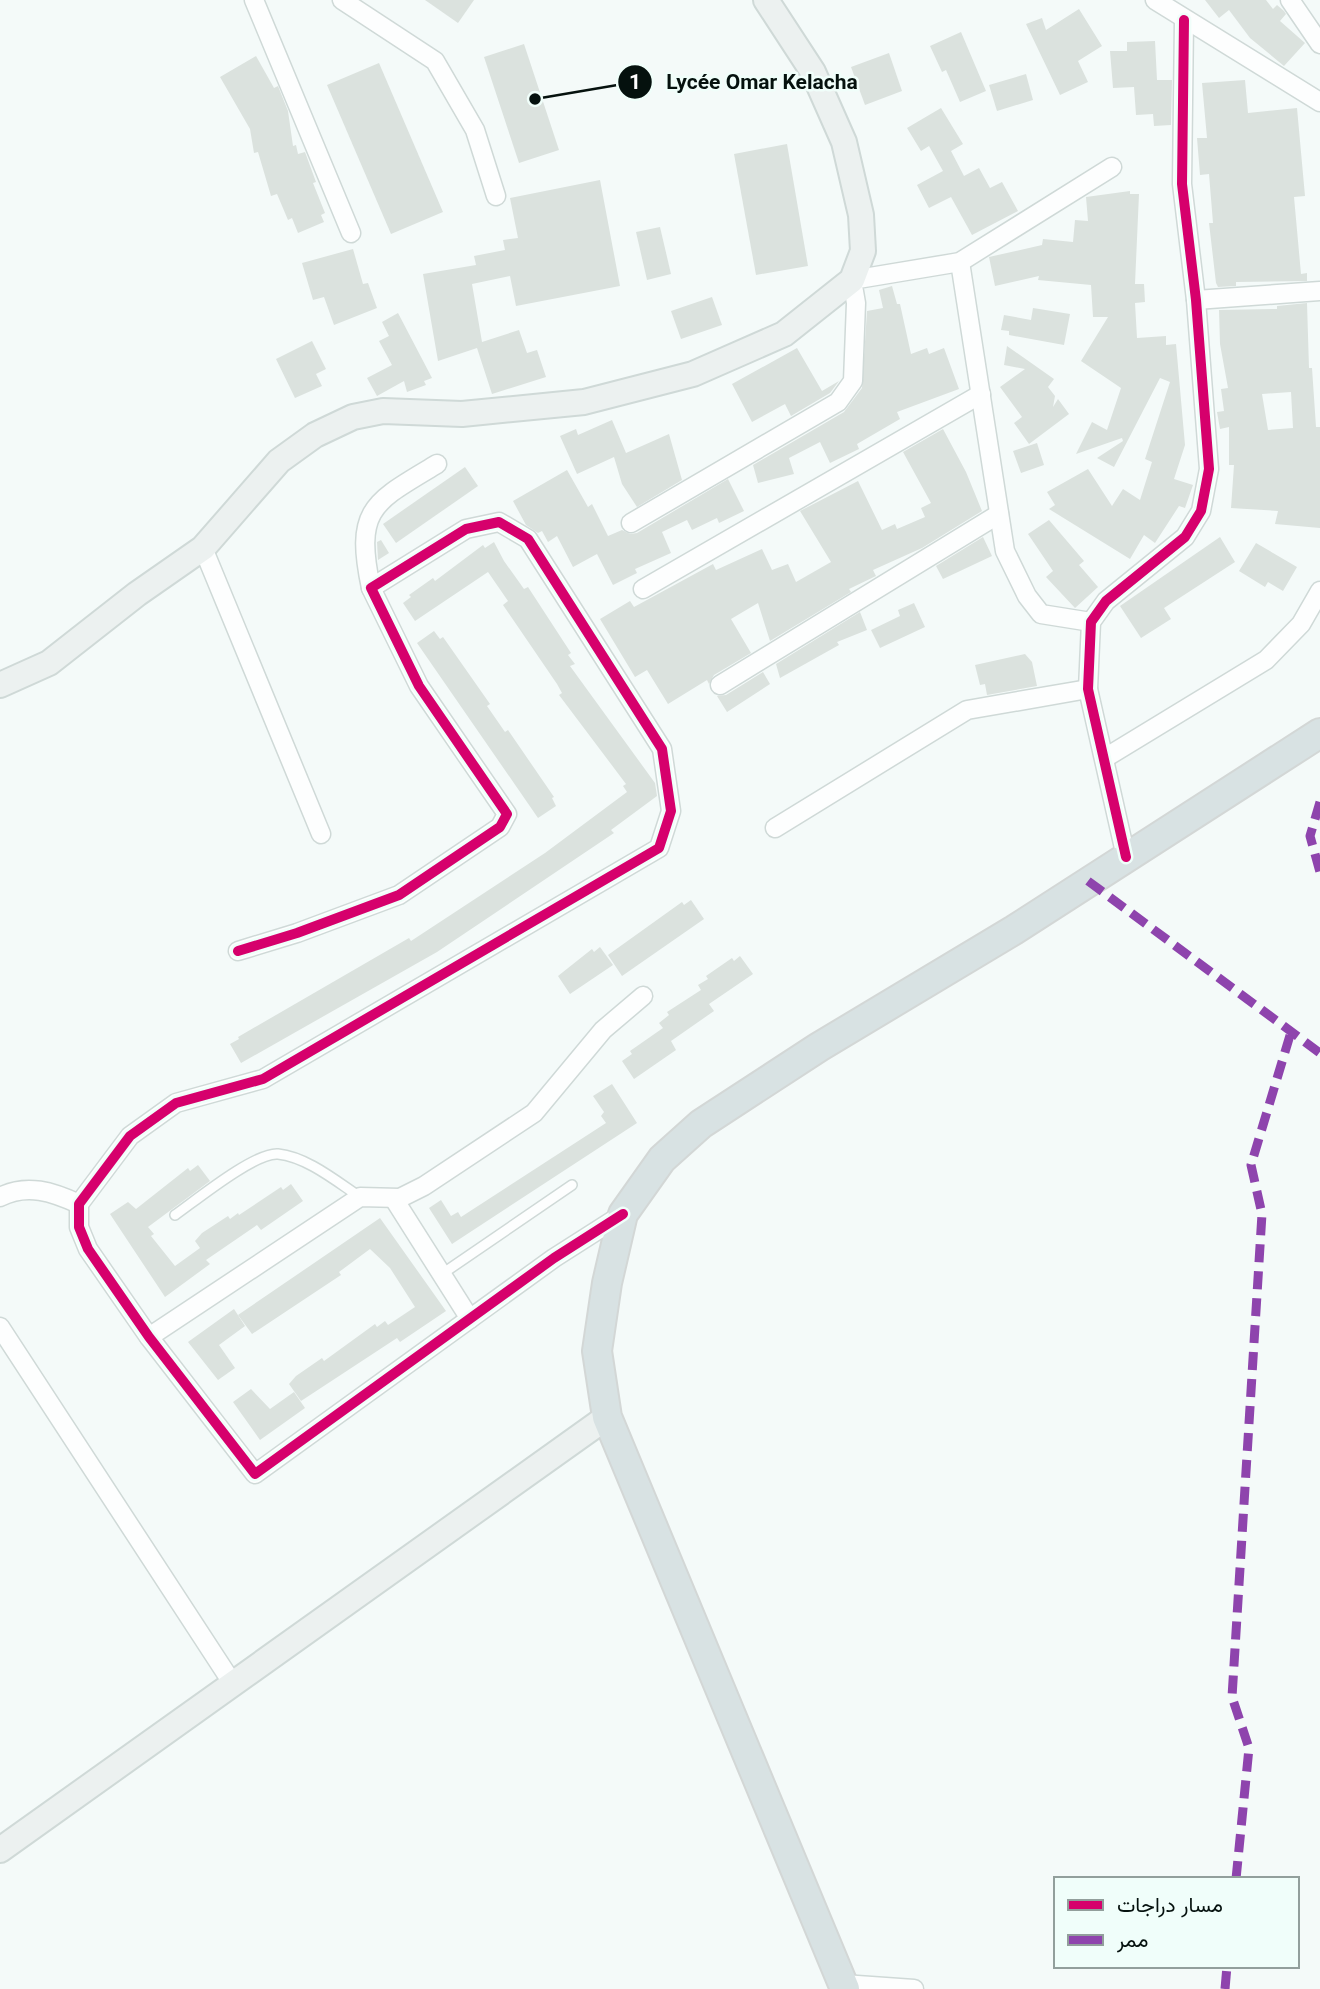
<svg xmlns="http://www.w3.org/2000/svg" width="1320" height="1989" font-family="Georgia,Vazirmatn,serif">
<rect width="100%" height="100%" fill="#f4faf9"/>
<!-- building -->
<g fill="#dbe2de" fill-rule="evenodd">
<path d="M425 0H474L458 23Z"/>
<path d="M1205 0H1266L1273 9 1277 5 1284 11 1286 14 1280 21 1305 43 1284 66 1250 38 1229 10 1219 18Z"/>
<path d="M1079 9 1102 46 1078 61 1088 82 1060 95 1026 24 1042 18 1046 30Z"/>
<path d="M961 32 986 91 960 102 946 70 942 72 930 46Z"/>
<path d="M1155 41 1157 80H1172L1171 125 1154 126 1153 114 1136 115 1134 87 1113 88 1110 51H1127V42Z"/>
<path d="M524 44 559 150 519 163 484 57Z"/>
<path d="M889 53 902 91 865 105 851 67Z"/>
<path d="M256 56 274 88 278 86 288 111 293 146 296 145 298 154 305 152 316 182 313 183 325 213 321 215 324 222 298 233 292 218 288 220 277 194 271 196 258 152 254 153 250 129 220 77Z"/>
<path d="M379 63 443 212 391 234 327 85Z"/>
<path d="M1026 74 1033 100 997 111 989 85Z"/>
<path d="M1245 80 1248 113 1297 108 1305 196 1294 197 1301 274 1307 273V281L1236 282V286L1218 287 1216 283 1209 223H1213L1209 174 1200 175 1197 138H1207L1202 83Z"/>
<path d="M941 108 963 144 951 151 964 176 979 168 990 188 1002 182 1018 211 972 235 951 197 929 208 917 185 943 171 929 146 921 151 907 128Z"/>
<path d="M787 144 808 266 756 275 734 154Z"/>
<path d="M600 180 620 286 516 306 510 276 472 284 482 342 519 330 527 353 537 350 546 377 492 394 477 348 438 361 423 274 476 265 474 256 505 250 503 240 518 238 510 198Z"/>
<path d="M1130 191V194H1139L1135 284H1144L1145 302 1135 303 1137 338 1166 336V345L1176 344 1185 445 1174 479 1193 485 1185 508 1179 506 1155 543 1144 535 1130 559 1049 509 1055 505 1047 492 1088 469 1112 506 1123 489 1140 500 1152 462 1145 459 1170 382 1160 378 1114 467 1097 458 1123 441 1122 438 1076 454 1092 422 1107 430 1121 388 1081 361 1108 317H1093L1091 285 1038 280 1039 276 995 286 989 257 1042 245 1043 239 1073 242 1075 220 1088 221 1086 197Z"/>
<path d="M660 227 671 274 647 280 636 232Z"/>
<path d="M353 249 363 284 368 283 377 308 334 325 324 297 313 300 302 263Z"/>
<path d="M892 286 897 304H900L911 354 927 348 929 354 944 348 959 389 897 412 900 419 857 444 859 449 830 463 820 442 789 458 794 474 758 483 753 465 844 412 862 388 867 311 883 308 879 290Z"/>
<path d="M712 297 722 325 681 339 671 311Z"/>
<path d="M1307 303 1309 368H1312L1316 427H1320V528L1275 524 1278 511 1231 508 1234 465H1229V427L1220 429 1217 412 1224 411 1221 389 1228 388 1220 344 1219 310 1277 309V306ZM1291 392 1293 428 1268 430 1262 394Z"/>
<path d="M1033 308 1070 314 1064 345 1009 335V331L1001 330 1004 315 1031 320Z"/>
<path d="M398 313 432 378 424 381 426 385 407 392 404 381 377 396 367 378 392 365 379 341 389 336 382 322Z"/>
<path d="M312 341 326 369 316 374 322 386 295 398 276 359Z"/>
<path d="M1007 346 1054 379 1048 387 1055 396 1053 407 1058 399 1069 414 1029 444 1014 423 1022 417 1000 387 1025 369 1004 365Z"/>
<path d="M797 348 822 391 839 381 830 393 791 416 785 404 752 422 732 384Z"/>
<path d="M612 420 626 453 669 434 682 480 637 507 622 484 614 457 577 474 560 436 576 429 578 435Z"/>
<path d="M943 429 966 472 982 511 922 548 873 570 876 576 849 589 851 592 770 641 758 603 731 619 751 653 714 675 709 684 707 680 668 704 647 670 635 677 600 619 630 601 634 607 713 564 716 570 762 549 772 570 788 564 796 582 831 562 800 511 858 481 882 530 895 524 897 529 925 517 921 508 931 503 903 452Z"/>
<path d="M1037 443 1044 465 1021 473 1013 451Z"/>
<path d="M465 467 478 486 396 543 383 524Z"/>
<path d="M567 470 588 507 592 504 608 536 622 530 630 534 637 533 728 479 744 511 719 523 717 518 692 530 687 520 662 532 671 553 635 569 637 573 613 585 597 554 573 567 557 536 548 542 542 531 538 533 526 525 513 501Z"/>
<path d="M1049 520 1084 561 1079 565 1098 587 1075 608 1046 577 1053 571 1028 534Z"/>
<path d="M983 537 992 556 943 579 936 566Z"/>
<path d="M1220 537 1235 562 1164 608 1171 619 1141 638 1120 606Z"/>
<path d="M381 540 389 553 378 560 377 542Z"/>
<path d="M494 542 504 561 524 589 528 587 571 653 568 655 575 664 570 666 655 783 657 796 611 830 614 833 437 952 241 1063 230 1044 239 1039 238 1037 409 938 411 941 545 853 627 792 623 786 626 784 559 695 562 693 557 684 503 605 508 601 488 572 415 621 403 603 411 597 409 595 433 578 435 581 483 545 485 548Z"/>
<path d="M1256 543 1297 567 1283 591 1268 582 1265 587 1239 571Z"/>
<path d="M914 603 925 627 880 648 871 630 900 616 898 610Z"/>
<path d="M860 612 867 630 837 642 839 645 780 678 776 664Z"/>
<path d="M434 631 440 639 443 637 490 704 487 706 505 732 508 730 554 797 552 798 556 806 538 818 417 643Z"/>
<path d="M1025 654 1032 662 1037 686 987 695 985 684 980 685 975 665Z"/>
<path d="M763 672 770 684 727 712 717 696 726 695Z"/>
<path d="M691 900 704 919 622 976 608 955 682 902 684 905Z"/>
<path d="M600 947 613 965 570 994 558 976 592 949 594 952Z"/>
<path d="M740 956 753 974 709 1004 714 1011 671 1041 676 1050 634 1079 622 1061 632 1054 630 1051 663 1028 659 1023 669 1015 667 1012 701 990 698 985 708 979 706 976 732 958 734 961Z"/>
<path d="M612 1084 637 1123 452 1244 429 1208 441 1200 451 1216 458 1212 461 1217 606 1123 601 1116 604 1112 593 1096Z"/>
<path d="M198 1165 210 1181 148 1227 154 1234 151 1236 175 1266 200 1248 195 1241 202 1233 228 1216 230 1219 238 1213 239 1215 281 1187 283 1190 291 1184 303 1201 261 1230 257 1225 206 1260 210 1264 165 1297 110 1214 128 1202 136 1209 188 1168 190 1171Z"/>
<path d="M380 1218 446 1311 400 1342 397 1338 301 1401 289 1384 296 1376 322 1358 324 1361 375 1324 377 1327 385 1321 388 1325 415 1307 390 1268 370 1249 339 1272 341 1275 252 1334 238 1315Z"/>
<path d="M234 1309 245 1326 219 1345 235 1368 218 1380 188 1342Z"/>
<path d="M251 1389 270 1409 294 1392 305 1408 260 1440 233 1402Z"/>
</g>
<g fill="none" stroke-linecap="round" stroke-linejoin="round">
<!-- lane casing -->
<g stroke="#cfd9d7" stroke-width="12">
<g id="lane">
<path d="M175 1215C195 1201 255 1152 278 1154 307 1157 336 1181 360 1197"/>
<path d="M442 1274 572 1185"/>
</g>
</g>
<!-- street casing -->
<g stroke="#cfd9d7" stroke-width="21">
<g id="street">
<path d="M254 0 351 233"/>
<path d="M342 0 435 61 475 130 496 196"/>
<path d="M1155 0 1320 102"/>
<path d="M1290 0 1320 44"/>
<path d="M960 262 1005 551 1027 596 1041 614 1091 622"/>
<path d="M1196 300 1320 291"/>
<path d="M631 523 838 402 853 381 856 303 852 280 960 262 1112 167"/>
<path d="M203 548 321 834"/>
<path d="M371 588C354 508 374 502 437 464"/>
<path d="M643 589 981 394"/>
<path d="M720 685 999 514"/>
<path d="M1105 758 1266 660 1301 624 1320 591"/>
<path d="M775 828 967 710 1088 689"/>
<path d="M1126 857 1088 689 1091 622 1106 601 1185 537 1201 511 1209 469 1196 300 1182 184 1184 20"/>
<path d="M238 951 297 933 399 895 500 827 507 814 419 686 371 588 466 529 499 522 528 539 662 749 671 811 659 848 263 1079 176 1103 130 1136 79 1204V1227L88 1249 149 1337 255 1474 554 1258 623 1214"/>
<path d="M0 1197C27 1183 53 1192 79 1204"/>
<path d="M394 1199 470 1319"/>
<path d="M0 1327 233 1684"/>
<path d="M149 1337 360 1197 400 1198 424 1186 534 1113 603 1030 643 996"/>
<path d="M843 1984 914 1989"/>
</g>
</g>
<!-- secondary casing -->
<g stroke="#cfd9d7" stroke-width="28">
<g id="secondary">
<path d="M0 685 49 663 137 594 203 548 279 461 315 435 353 417 383 411 462 414 584 402 693 374 784 334 852 280 863 251 861 215 844 142 813 72 766 0"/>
<path d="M0 1850 607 1417"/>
</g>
</g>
<!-- primary casing -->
<g stroke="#d3d7d6" stroke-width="32">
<path id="primary" d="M845 1989 607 1417 597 1351 607 1283 623 1214 662 1159 701 1124 819 1047 1014 930 1320 733"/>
</g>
<!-- lane -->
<use href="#lane" stroke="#fdfefe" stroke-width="9"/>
<!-- street -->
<use href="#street" stroke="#fdfefe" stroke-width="18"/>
<!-- secondary -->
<use href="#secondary" stroke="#ecf1f0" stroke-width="24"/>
<!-- primary -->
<use href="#primary" stroke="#d8e2e3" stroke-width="28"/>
<!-- quiet -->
<g stroke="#8e44ad" stroke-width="9" stroke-dasharray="18 9" stroke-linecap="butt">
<path d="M1320 802 1310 836 1320 872"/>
<path d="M1088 881 1320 1053"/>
<path d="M1236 1879 1249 1748 1232 1697 1262 1214 1251 1165 1291 1032"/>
<path d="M1225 1989 1227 1966"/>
</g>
<!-- cycleway casing -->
<g stroke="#f0fefa" stroke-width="15">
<g id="cycleway">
<path d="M1126 857 1088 689 1091 622 1106 601 1185 537 1201 511 1209 469 1196 300 1182 184 1184 20"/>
<path d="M238 951 297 933 399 895 500 827 507 814 419 686 371 588 466 529 499 522 528 539 662 749 671 811 659 848 263 1079 176 1103 130 1136 79 1204V1227L88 1249 149 1337 255 1474 554 1258 623 1214"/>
</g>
</g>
<!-- cycleway -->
<use href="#cycleway" stroke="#d6006c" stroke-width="10"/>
</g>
<!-- callouts -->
<path fill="none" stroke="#05110e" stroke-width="2.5" d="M535 99L635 82"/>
<g fill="#05110e" stroke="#f0fefa" stroke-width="2.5">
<circle cx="535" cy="99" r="7"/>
<circle cx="635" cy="82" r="18"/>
</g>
<g font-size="21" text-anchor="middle" font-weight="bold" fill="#fff">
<text x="635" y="89">1</text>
</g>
<g font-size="21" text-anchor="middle" font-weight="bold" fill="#05110e" stroke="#f0fefa" stroke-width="5" stroke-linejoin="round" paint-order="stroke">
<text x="762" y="89">Lycée Omar Kelacha</text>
</g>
<!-- legend -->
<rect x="1054" y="1877" width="245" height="91" fill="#f0fefa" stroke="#929f9c" stroke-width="2"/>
<rect x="1068" y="1900" width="35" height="10" fill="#d6006c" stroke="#929f9c" stroke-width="2"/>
<text x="1117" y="1912" font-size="21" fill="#05110e">مسار دراجات</text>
<rect x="1068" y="1935" width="35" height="10" fill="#8e44ad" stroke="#929f9c" stroke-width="2"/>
<text x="1117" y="1947" font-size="21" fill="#05110e">ممر</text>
</svg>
